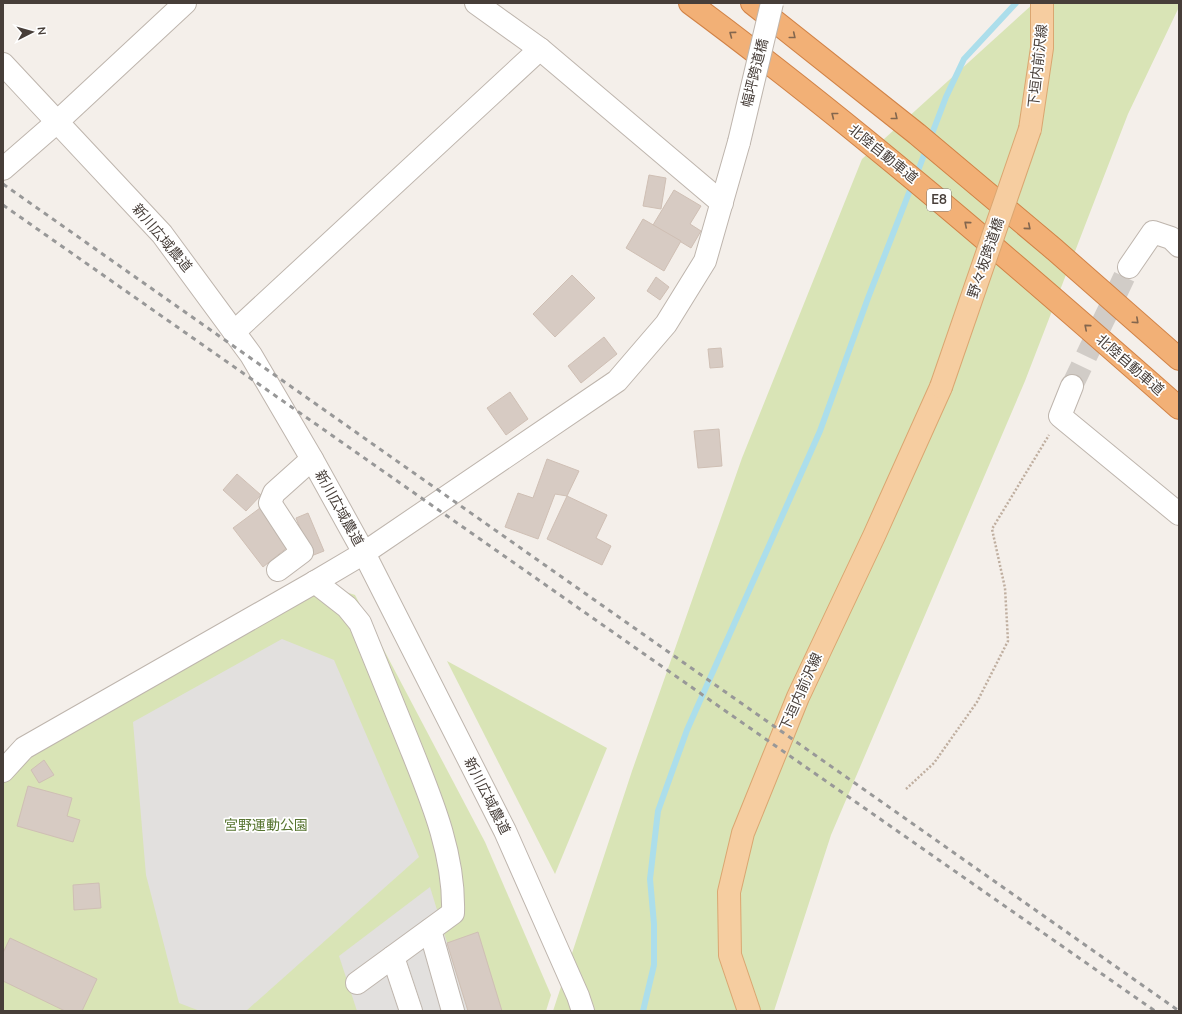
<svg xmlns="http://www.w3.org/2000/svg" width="1182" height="1014" font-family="'Nunito Sans','Noto Sans JP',sans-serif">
<rect width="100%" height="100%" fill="#f4efea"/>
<!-- green -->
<g fill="#d9e4b6">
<path d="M1034 3H1179V7L1128 114 1025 381 831 835 774 1011H553L632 771 742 458 862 159Z"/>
<path d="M315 582 355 595 485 842 551 995 546 1011H3V771Z"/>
<path d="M447 661 607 748 555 874Z"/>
</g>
<!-- parking -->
<g fill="#e2e0de">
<path d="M282 639 334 660 419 857 246 1011H200L179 1003 146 875 133 722Z"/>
<path d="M430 887 468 1011H357L339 956Z"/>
</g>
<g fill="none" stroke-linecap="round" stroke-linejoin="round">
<!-- stream -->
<g stroke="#acdeeb" stroke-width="6">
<path d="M930 139 946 97 964 59 1016 3"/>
<path d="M916 176 927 147"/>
<path d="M643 1011 654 965V924L650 879 658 811 687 730 820 431 868 298 912 185"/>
</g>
</g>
<!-- building -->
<g fill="#d7cbc3" stroke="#cfbfb4">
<path d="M649 175 666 178 661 209 643 206Z"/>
<path d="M674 190 701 206 690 224 701 231 691 248 653 225Z"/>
<path d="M643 219 681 241 664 271 626 248Z"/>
<path d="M572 275 595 298 555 337 533 314Z"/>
<path d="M656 277 669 287 660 300 647 291Z"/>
<path d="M604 337 617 354 581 383 568 366Z"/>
<path d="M721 348 723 367 710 368 708 349Z"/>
<path d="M510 392 528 419 506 435 487 408Z"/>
<path d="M719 429 722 466 698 468 694 431Z"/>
<path d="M547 459 579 471 567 496 555 494 538 539 505 527 518 493 533 498Z"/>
<path d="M237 474 261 495 246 511 223 490Z"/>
<path d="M567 496 607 515 596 538 611 546 602 565 547 539Z"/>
<path d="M260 508 289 546 263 567 233 528Z"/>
<path d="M308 513 324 551 311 556 296 518Z"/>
<path d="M44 760 54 775 39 783 31 770Z"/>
<path d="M28 786 72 798 67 816 80 820 73 842 17 826Z"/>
<path d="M99 883 101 908 74 910 73 885Z"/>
<path d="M478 932 502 1011H468L447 943Z"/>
<path d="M10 938 97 979 82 1011H65L3 981V953Z"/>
</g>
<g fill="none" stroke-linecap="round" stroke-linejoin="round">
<!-- minor-tunnel -->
<path stroke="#d1ccc7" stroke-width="22" stroke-dasharray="22 11" stroke-linecap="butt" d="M1072 386 1129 267"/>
<!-- minor casing -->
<g stroke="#beb5ad" stroke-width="24">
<g id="minor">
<path d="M476 3 540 49 722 203"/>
<path d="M3 64 162 234 251 355 312 459 364 553 505 831 578 996 583 1011"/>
<path d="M3 169 57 122 185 3"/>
<path d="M1129 267 1153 232 1171 238 1179 246"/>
<path d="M234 332 540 49"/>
<path d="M1072 386 1060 416 1179 514"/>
<path d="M278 570 302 552 270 503 274 493 312 459"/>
<path d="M315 582 347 607 360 623C376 662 392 701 408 741 430 796 455 853 453 913L357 983"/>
<path d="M3 771 24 748 315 582 364 553 617 381 666 324 705 261 739 142"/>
<path d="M430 930 453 1011"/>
<path d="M393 957 411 1011"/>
</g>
</g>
<!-- major casing -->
<g stroke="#daa671" stroke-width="24">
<g id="major">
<path d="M1030 129 1042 48V3"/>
<path d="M749 1011 730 955 729 892 743 833 798 697 874 536 941 387"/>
</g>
</g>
<!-- highway casing -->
<g stroke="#d18246" stroke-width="24">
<g id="highway">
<path d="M690 3C860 129 1020 268 1179 408"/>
<path d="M752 3 917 134 1055 250 1179 359"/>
</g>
</g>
<!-- path -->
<path stroke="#bfae9f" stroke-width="2.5" stroke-dasharray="2 2" stroke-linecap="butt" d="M906 789 934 763 977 702 1008 641 1005 588 992 529 1049 435"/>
<!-- minor -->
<use href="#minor" stroke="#fff" stroke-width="22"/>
<!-- major -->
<use href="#major" stroke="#f6cda0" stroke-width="22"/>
<!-- highway -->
<use href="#highway" stroke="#f2b076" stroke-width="22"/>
<!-- rail -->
<g stroke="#989898" stroke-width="3" stroke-dasharray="5 5" stroke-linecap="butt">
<path d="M3 184 1179 1011"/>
<path d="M3 205 737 719 1155 1011"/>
</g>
<!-- minor-bridge casing -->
<g stroke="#beb5ad" stroke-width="24" stroke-linecap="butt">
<path id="minor-bridge" d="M739 142 772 3"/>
</g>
<!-- major-bridge casing -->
<g stroke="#daa671" stroke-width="24" stroke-linecap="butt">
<path id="major-bridge" d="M941 387 1030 129"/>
</g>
<!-- minor-bridge -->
<use href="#minor-bridge" stroke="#fff" stroke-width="22"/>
<!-- major-bridge -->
<use href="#major-bridge" stroke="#f6cda0" stroke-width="22"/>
</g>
<!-- one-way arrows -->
<defs><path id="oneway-chevron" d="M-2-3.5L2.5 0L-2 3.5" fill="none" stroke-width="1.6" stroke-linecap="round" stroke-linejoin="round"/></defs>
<g stroke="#83664e">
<use href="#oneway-chevron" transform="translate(732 34) rotate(-143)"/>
<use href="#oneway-chevron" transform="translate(793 36) rotate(39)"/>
<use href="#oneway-chevron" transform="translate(834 115) rotate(-142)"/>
<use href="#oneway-chevron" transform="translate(895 117) rotate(39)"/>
<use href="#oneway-chevron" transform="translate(967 224) rotate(-140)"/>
<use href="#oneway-chevron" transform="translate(1028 227) rotate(40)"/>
<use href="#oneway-chevron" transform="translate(1136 321) rotate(42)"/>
<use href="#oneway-chevron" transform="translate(1087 327) rotate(-139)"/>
</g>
<g text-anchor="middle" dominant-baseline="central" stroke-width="3.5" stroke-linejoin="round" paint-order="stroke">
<!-- shield labels -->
<rect fill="#fff" stroke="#7e7874" stroke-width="1" x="927" y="189" width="24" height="22" rx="3"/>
<g font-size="13" font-weight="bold" fill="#473e39">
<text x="939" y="200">E8</text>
</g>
<!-- street labels -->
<g font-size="14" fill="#473e39" stroke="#fff">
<text transform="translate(1038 66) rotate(-84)">下垣内前沢線</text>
<text transform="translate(755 73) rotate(-76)">幅坪跨道橋</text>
<text transform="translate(883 154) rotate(39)">北陸自動車道</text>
<text transform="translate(162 238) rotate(50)">新川広域農道</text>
<text transform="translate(986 258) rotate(-71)">野々坂跨道橋</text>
<text transform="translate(1130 365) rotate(41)">北陸自動車道</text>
<text transform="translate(339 508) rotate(61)">新川広域農道</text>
<text transform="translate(801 692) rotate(-66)">下垣内前沢線</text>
<text transform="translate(487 796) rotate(63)">新川広域農道</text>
</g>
<!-- park labels -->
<g font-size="14" fill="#577430" stroke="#fff">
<text x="266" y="825">宮野運動公園</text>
</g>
</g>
<!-- border -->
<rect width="1182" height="1014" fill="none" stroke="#473e39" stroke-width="8"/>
<!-- north arrow -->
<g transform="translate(32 32) rotate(84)" stroke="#ffffff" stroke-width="3" paint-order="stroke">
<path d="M0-3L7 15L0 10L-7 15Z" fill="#473e39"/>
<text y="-6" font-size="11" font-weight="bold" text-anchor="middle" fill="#473e39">N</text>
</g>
</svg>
